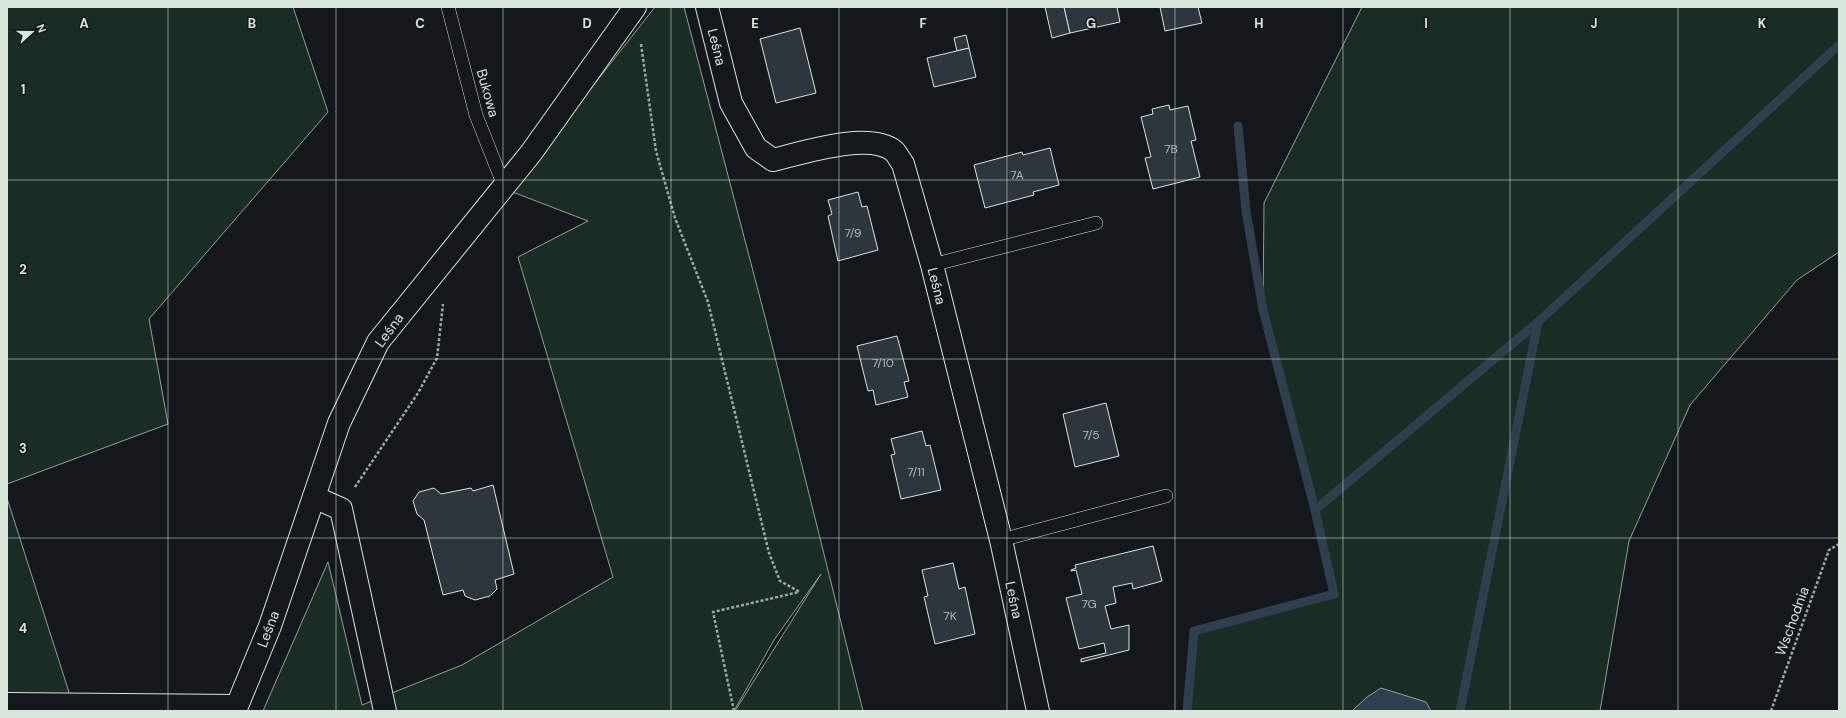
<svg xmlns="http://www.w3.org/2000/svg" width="1846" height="718" font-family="'DM Sans',sans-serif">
<rect width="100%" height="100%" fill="#14181c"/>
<!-- green -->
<g fill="#1a2d24" stroke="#939e99">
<path d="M7 7H293L328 112 149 319 168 424 7 484Z"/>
<path d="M655 7H684L765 317 863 711H735L821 574 774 640 734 711H263L328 562 362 705 462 665 613 577 518 257 588 221 510 191Z"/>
<path d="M1362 7H1839V252L1797 280 1690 405 1629 541 1600 711H1187L1194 631 1334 594 1315 510 1263 310 1264 203Z"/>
<path d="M7 498 75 711H7Z"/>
</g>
<!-- water -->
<path fill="#2f3f4d" stroke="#939e99" d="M1381 688 1426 702 1431 711H1352L1367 697Z"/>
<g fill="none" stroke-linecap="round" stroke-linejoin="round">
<!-- stream -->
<g stroke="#2f3f4d" stroke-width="9">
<path d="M1238 126 1246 211 1263 310 1315 510"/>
<path d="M1187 711 1194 631 1334 594 1315 510 1538 322"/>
<path d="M1460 711 1538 322 1839 45"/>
</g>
</g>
<!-- building -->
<g fill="#2c363c" stroke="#d8e6dc">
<path d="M1045 7H1064L1070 33 1052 38Z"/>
<path d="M1064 7H1117L1120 22 1070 33Z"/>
<path d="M1160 7H1198L1202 23 1165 31Z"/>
<path d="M800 28 816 93 776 103 760 39Z"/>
<path d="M966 35 969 48 957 51 954 38Z"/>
<path d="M969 48 976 77 934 87 927 58Z"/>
<path d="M1169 105 1170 110 1188 106 1196 140 1191 141 1200 177 1153 189 1145 158 1151 157 1141 117 1153 114 1152 109Z"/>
<path d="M1050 148 1059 185 1033 192 1034 195 985 208 974 165 1022 152 1023 155Z"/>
<path d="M858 192 862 207 867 206 878 250 838 261 828 216 832 214 828 200Z"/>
<path d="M897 336 909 381 904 382 908 397 876 405 873 390 868 391 857 346Z"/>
<path d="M1106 403 1119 456 1075 467 1063 414Z"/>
<path d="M922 431 926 446 930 445 941 490 901 499 891 455 895 454 891 439Z"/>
<path d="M493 485 514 574 495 580 497 589 490 596 475 600 465 596 463 590 443 595 424 520 417 514 413 501 419 492 434 488 441 494 471 488 473 491Z"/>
<path d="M1153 546 1162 581 1133 589 1132 583 1113 587 1116 603 1105 606 1111 629 1129 625V650L1081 662V659L1106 653 1104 643 1079 649 1066 598 1082 594 1076 570 1071 571V570L1076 568 1075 565Z"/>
<path d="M953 563 959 589 965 587 975 634 935 644 924 597 928 596 922 570Z"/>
</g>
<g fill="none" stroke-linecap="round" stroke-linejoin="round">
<!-- lane casing -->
<g stroke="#d8e6dc" stroke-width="14">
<g id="lane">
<path d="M448 7 476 115 504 186"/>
<path d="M932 265 1096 223"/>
<path d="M1001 540 1166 496"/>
</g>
</g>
<!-- street casing -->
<g stroke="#d8e6dc" stroke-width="24">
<g id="street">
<path d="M707 7 731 103 756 148 773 160C802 153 869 131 894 151 897 154 900 160 903 164L932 265 1001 540 1038 711"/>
<path d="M314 497 341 509 385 711"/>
<path d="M7 704 237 706 270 626 339 423 378 342 531 153 635 7"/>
</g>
</g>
<!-- path -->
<g stroke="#9da8a2" stroke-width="2.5" stroke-dasharray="3 2" stroke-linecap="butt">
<path d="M641 44 656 151 675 218 708 302 769 553 780 581 800 592"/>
<path d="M355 487 418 393 437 358 443 304"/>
<path d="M734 711 713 612 799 592"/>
<path d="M1771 711 1829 550 1839 544"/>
</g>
<!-- lane -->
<use href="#lane" stroke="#14181c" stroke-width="13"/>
<!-- street -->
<use href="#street" stroke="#14181c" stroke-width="22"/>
</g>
<!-- grid -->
<path fill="none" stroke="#d8e6dc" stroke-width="1" stroke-opacity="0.55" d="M168 7V711M336 7V711M503 7V711M671 7V711M839 7V711M1007 7V711M1175 7V711M1343 7V711M1510 7V711M1678 7V711M7 180H1839M7 359H1839M7 538H1839"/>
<g text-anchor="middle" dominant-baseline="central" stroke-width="3" stroke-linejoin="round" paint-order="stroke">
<!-- number labels -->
<g font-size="12" fill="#adbab4">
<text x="1171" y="149">7B</text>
<text x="1017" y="175">7A</text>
<text x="853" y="233">7/9</text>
<text x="883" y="363">7/10</text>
<text x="1091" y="435">7/5</text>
<text x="916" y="472">7/11</text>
<text x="1089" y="604">7G</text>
<text x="950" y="616">7K</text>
</g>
<!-- street labels -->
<g font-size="14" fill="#d8e6dc" stroke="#14181c">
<text transform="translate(717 47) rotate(76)">Leśna</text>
<text transform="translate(488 93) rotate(74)">Bukowa</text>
<text transform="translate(937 286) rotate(76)">Leśna</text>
<text transform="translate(389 330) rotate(-54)">Leśna</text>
<text transform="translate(1014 600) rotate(78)">Leśna</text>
<text transform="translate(1792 621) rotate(-70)">Wschodnia</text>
<text transform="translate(268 629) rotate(-69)">Leśna</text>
</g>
</g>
<g font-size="13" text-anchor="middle" font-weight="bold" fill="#d8e6dc" stroke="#14181c" stroke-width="3" stroke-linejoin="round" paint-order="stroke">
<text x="84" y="28">A</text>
<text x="252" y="28">B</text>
<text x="420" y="28">C</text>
<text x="587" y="28">D</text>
<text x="755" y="28">E</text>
<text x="923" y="28">F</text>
<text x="1091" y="28">G</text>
<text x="1259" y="28">H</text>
<text x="1426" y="28">I</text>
<text x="1594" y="28">J</text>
<text x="1762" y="28">K</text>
<text x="23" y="94">1</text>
<text x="23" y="274">2</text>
<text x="23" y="453">3</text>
<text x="23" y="633">4</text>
</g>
<!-- border -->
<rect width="1846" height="718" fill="none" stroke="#d8e6dc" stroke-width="16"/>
<!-- north arrow -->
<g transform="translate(32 32) rotate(69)" stroke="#14181c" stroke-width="3" paint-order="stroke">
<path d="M0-3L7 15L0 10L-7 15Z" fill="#d8e6dc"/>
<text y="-6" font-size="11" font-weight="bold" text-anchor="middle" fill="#d8e6dc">N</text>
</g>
</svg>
